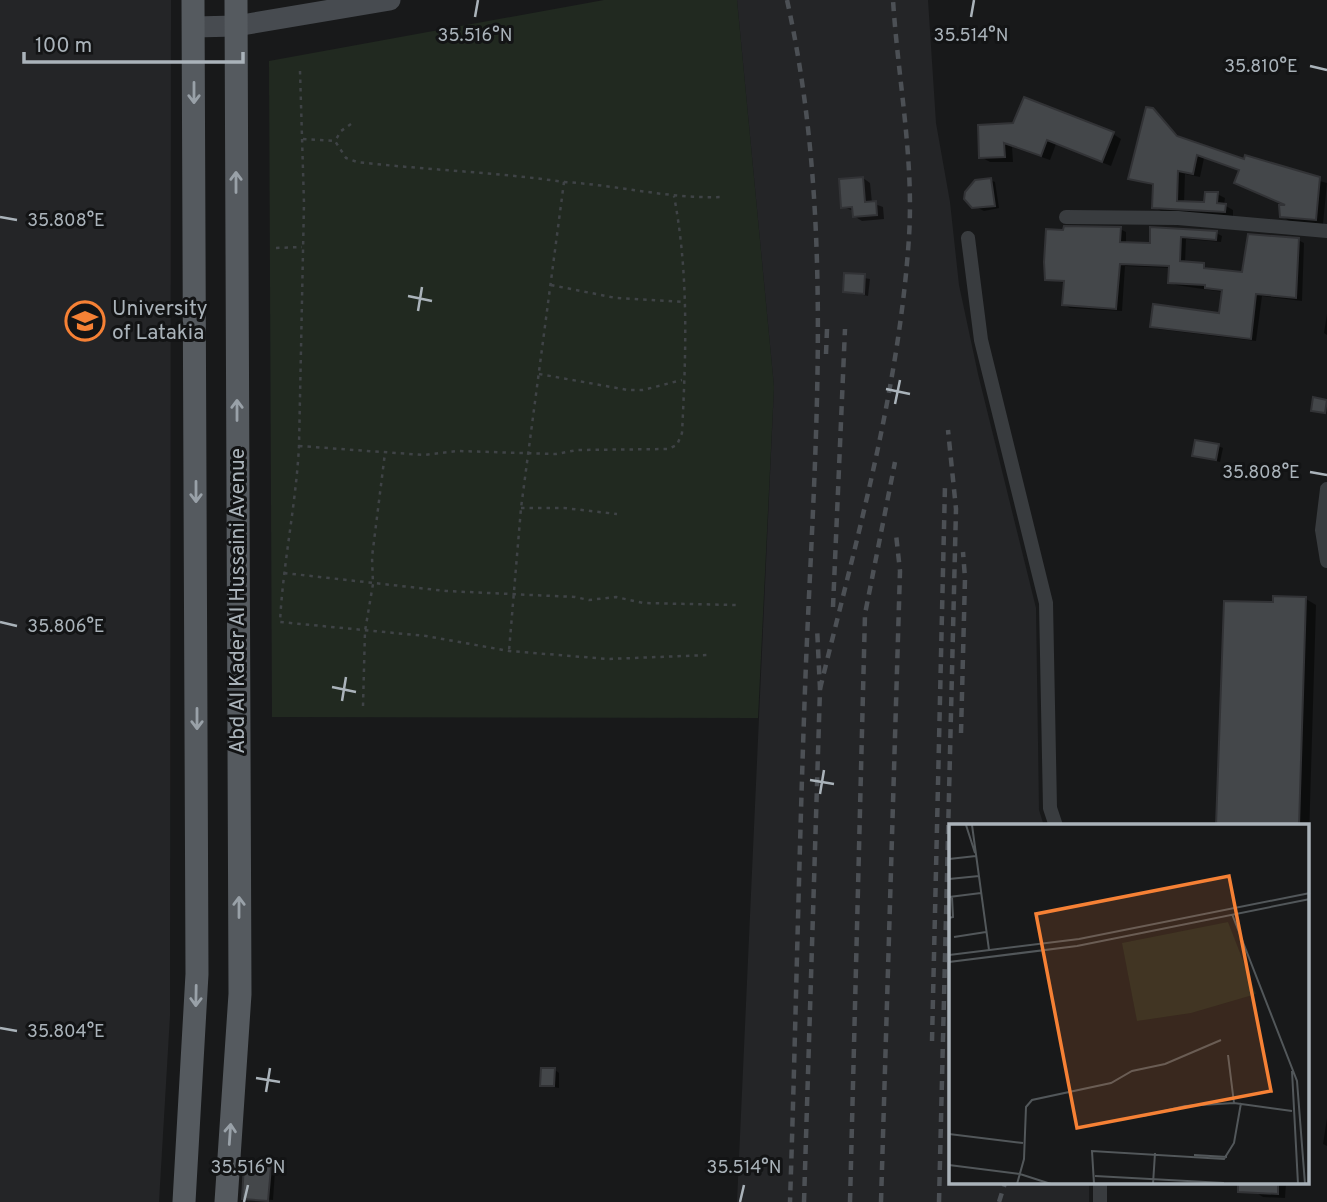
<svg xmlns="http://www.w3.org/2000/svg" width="1327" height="1202" font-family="Overpass,sans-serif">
<rect width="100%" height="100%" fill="#18191a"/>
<!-- built -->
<g fill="#242527">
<path d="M0 0H171L170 1016 159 1202H0Z"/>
<path d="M737 0H928L936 123 950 202 959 285 978 374 1036 608 1039 810 1044 826H951V1183H1089V1202H737L774 387Z"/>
</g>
<!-- green -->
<path fill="#212920" d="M604 0H737L774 387 758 718 272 717 269 61Z"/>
<!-- shadow -->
<g fill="#0007">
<path d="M1152 110 1182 139 1245 161 1327 183 1323 224 1289 221 1282 216 1291 207 1241 171 1204 158 1200 177 1185 174 1184 203 1206 204 1217 194 1225 198 1224 205 1233 210V216L1161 211 1154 207V186L1130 178Z"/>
<path d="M980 126 1113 134 1121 139 1111 166 1056 144 1050 160 1012 147 1013 162H990L981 157Z"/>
<path d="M863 178 870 183 872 203 883 207 884 219 862 221 854 216V211L843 207Z"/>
<path d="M990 180 995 182 999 208 984 211 968 203Z"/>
<path d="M1120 229 1126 232V244L1151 245 1152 229 1216 233 1222 236 1221 242 1186 239 1185 263 1243 274 1298 240 1304 243 1302 301 1262 296 1256 341 1157 329 1152 326 1220 315 1223 292 1176 285 1170 282 1171 268 1125 266 1122 311 1070 308 1064 305 1065 283 1047 279Z"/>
<path d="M846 275 870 279 868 296 845 291Z"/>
<path d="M1327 314V335L1324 333Z"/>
<path d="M1218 446 1223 448 1220 462 1194 455Z"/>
<path d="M1275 598 1306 599 1316 605 1308 871V826H1218Z"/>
<path d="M555 1070 559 1073V1088L542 1085Z"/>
<path d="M1327 1118V1146L1323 1144Z"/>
<path d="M271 1168 275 1171 273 1200 246 1197Z"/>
<path d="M1256 1183H1286L1285 1198 1263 1197 1255 1192Z"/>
</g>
<!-- building -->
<g fill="#44474a" stroke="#323336" stroke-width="2">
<path d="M1024 97 1114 132 1102 162 1047 140 1041 156 1004 143 1005 157 979 158 978 125 1013 123Z"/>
<path d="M1146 107 1153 108 1177 136 1244 159 1245 155 1320 177 1316 220 1280 217 1279 205H1285L1234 183 1239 170 1197 155 1193 174 1178 171 1177 201 1204 202 1205 192H1218L1217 203 1226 204 1225 212 1152 208 1153 184 1128 179Z"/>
<path d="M863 177 865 202 876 201 877 215 853 217 852 207 841 208 839 179Z"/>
<path d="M991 178 995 206 972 208 964 199 965 192 975 180Z"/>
<path d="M1064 226 1121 227 1120 242 1150 243V227L1217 231 1216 240 1181 237 1180 261 1204 263V268L1242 272 1248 234 1299 238 1296 298 1256 294 1251 339 1150 327 1153 304 1219 313 1222 290 1205 288V285L1168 283 1169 266 1120 264 1116 309 1062 305 1064 281 1045 280 1044 262 1046 229 1063 230Z"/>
<path d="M844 273 865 274 864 294 843 292Z"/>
<path d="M1313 397 1327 400 1325 413 1311 411Z"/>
<path d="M1195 440 1219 444 1216 460 1192 456Z"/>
<path d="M1273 596 1306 597 1299 826H1216L1224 601 1273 602Z"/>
<path d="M541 1068H555L554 1086H540Z"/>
<path d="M244 1164 271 1167 268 1201 242 1199Z"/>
<path d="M1238 1183H1278V1194L1238 1192Z"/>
</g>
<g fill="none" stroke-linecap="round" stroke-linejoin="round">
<!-- path -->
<g stroke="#3f4346" stroke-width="2.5" stroke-dasharray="3.5 5" stroke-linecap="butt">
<path d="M300 71 304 203 299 446C296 505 283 563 280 622L426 636 509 651 608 659 709 655"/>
<path d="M351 124 341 131 335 141 346 158 357 162C426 170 496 172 564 182L521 508 509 651"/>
<path d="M303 139 335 141"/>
<path d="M564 182C617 185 669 199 722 197"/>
<path d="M276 248 302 247"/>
<path d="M551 285 616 298 684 302"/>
<path d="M539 374 628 390H643L682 380"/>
<path d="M299 446 424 455 457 451 556 454 577 450 668 449 677 445 682 433C686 354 689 274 674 196"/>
<path d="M521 508H564L617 514"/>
<path d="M284 573 446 591 575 597 589 600 616 597 643 603 736 605"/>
<path d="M363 706 365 631 373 584 372 557 385 453"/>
</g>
<!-- street -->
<g stroke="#393c3f" stroke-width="14">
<path d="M1066 217 1178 218 1327 231"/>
<path d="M968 238 981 340 1046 603 1050 808 1056 826"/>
<path d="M1327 489 1322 530 1327 561"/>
<path d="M1100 1183V1202"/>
</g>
<!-- secondary -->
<path stroke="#474b50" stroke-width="21" d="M194 27 236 26 390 0"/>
<!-- primary -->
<g stroke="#555a5f" stroke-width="23">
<path d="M184 1202 197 974 193 0"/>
<path d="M226 1202 240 994 236 0"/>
</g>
<!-- rail -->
<g stroke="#4c5055" stroke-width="4.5" stroke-dasharray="9 7" stroke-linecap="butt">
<path d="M787 0C835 216 815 444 806 663 799 843 796 1023 790 1202"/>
<path d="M826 354 827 329"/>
<path d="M833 607 845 329"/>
<path d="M820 689C856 541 899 391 909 237 914 158 898 79 893 0"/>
<path d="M961 733 965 578 963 552"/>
<path d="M932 1041 945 485"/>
<path d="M804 1202 820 689 817 627"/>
<path d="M850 1202 865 614 895 462"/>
<path d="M881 1202 900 571 896 534"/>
<path d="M939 1202 956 509 948 430"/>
<path d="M999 1202 1005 1183"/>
</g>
</g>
<!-- one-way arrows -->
<defs><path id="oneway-shaft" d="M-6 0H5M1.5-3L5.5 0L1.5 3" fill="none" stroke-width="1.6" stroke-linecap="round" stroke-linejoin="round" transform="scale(1.75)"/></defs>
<g stroke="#99a1a8">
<use href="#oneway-shaft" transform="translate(194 93) rotate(90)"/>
<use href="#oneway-shaft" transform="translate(236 182) rotate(-90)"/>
<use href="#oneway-shaft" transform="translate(237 410) rotate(-90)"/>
<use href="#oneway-shaft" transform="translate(196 492) rotate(90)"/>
<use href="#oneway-shaft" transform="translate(197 719) rotate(90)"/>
<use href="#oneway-shaft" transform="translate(239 907) rotate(-90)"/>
<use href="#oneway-shaft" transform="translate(196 996) rotate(91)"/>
<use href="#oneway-shaft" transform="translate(230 1134) rotate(-86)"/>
</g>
<!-- ticks -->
<path fill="none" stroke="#aab3ba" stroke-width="2.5" d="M475 17 478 0M971 17 974 0M1310 66 1327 70M0 217 17 220M408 296 432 301M418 311 422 287M886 389 910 394M895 404 900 380M1310 472 1327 475M0 622 17 626M332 687 356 692M342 701 346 677M810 780 834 784M820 794 824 770M0 1028 17 1031M256 1078 280 1082M266 1092 270 1068M244 1202 248 1185M740 1202 744 1185"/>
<!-- icons -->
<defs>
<g id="university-ring" transform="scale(2.0125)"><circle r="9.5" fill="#131415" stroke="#f68135" stroke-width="1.5"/><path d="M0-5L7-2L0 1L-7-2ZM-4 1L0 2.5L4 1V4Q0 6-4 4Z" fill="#f68135"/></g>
</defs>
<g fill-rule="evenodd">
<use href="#university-ring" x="85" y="321"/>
</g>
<g text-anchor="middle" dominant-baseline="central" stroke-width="6" stroke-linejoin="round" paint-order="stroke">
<!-- poi labels -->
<g font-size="21" fill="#aab3ba" stroke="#131415" text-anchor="start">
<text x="112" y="309">University<tspan x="112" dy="24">of Latakia</tspan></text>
</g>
<!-- street labels -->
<g font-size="21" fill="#aab3ba" stroke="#131415">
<text transform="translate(238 601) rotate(-90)">Abd Al Kader Al Hussaini Avenue</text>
</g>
</g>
<!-- overview -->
<g transform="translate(949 824)">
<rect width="360" height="360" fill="#18191a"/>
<path d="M279 98 307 170 242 189 188 197 173 119Z" fill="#212920"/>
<path fill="none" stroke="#52575a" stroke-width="2" d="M17 1 26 29M23 1 40 126M0 35 27 32M0 55 30 52M0 73 32 69M283 90 348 257 356 360M0 94 4 93 3 73M5 113 37 108M0 131 130 115 361 69M0 138 128 122 361 75M279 231 285 279M343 247 349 360M194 292 236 282 285 279 343 287M0 310 74 319M245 331 278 333M0 341 71 350 102 360M146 352 275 359M68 360 75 335 77 283 83 276 162 259 183 247 216 240 272 216M145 360 143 327 275 335 285 319 292 279M204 360 206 329"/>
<path fill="#f68135" fill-opacity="0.15" stroke="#f68135" stroke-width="3.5" d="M280 52 322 267 128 304 87 90Z"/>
<rect width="360" height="360" fill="none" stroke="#aab3ba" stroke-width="3.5"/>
</g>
<g font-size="18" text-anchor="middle" fill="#aab3ba" stroke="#131415" stroke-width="6" stroke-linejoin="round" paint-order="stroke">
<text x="475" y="41">35.516°N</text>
<text x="971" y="41">35.514°N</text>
<text x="1261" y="72">35.810°E</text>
<text x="66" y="226">35.808°E</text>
<text x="1261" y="478">35.808°E</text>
<text x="66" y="632">35.806°E</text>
<text x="66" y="1037">35.804°E</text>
<text x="248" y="1173">35.516°N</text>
<text x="744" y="1173">35.514°N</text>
</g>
<!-- scale -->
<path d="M24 52v10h219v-10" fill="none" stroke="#aab3ba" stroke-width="3.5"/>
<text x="35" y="52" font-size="21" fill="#aab3ba" stroke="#131415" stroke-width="5" paint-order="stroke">100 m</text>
</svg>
